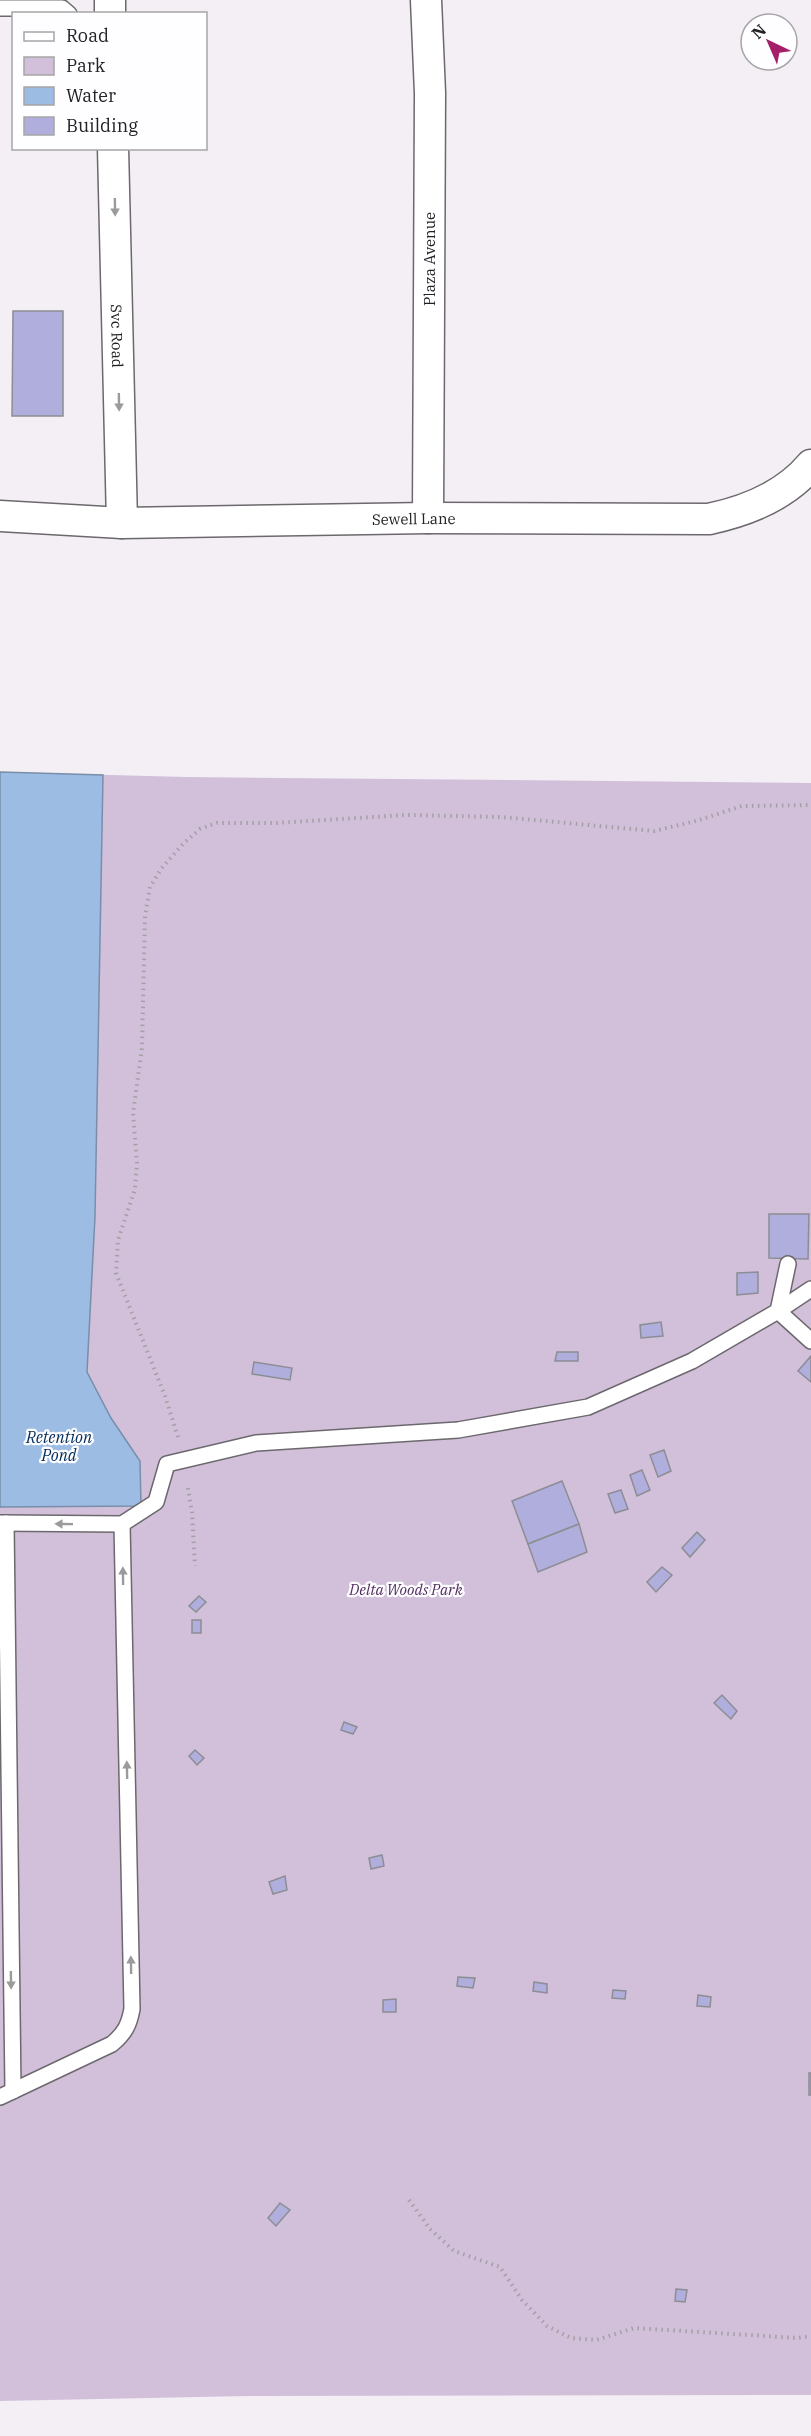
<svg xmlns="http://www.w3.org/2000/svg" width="811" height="2436" font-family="'IBM Plex Serif',serif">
<rect width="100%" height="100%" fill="#f3eff5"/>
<!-- green -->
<path fill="#d2c0db" d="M0 772 186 777 811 783V2395L247 2396 0 2401Z"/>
<!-- water -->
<path fill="#9dbce3" stroke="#788eaa" stroke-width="1.5" d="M0 772 103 775 95 1216 87 1372 111 1418 140 1461 141 1506 0 1507Z"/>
<!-- building -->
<g fill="#afaedc" stroke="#8d8d94" stroke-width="1.5">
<path d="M13 311H63V416H12Z"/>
<path d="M769 1214H809L808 1259 769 1258Z"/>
<path d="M758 1272V1293L737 1295V1273Z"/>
<path d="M661 1322 663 1336 641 1338 640 1325Z"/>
<path d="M557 1352H578V1361H555Z"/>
<path d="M811 1356V1382L798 1371Z"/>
<path d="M254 1362 292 1368 290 1380 252 1374Z"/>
<path d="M664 1450 671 1471 658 1477 650 1455Z"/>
<path d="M642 1470 650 1490 637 1496 630 1475Z"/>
<path d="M562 1481 579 1524 528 1544 512 1501Z"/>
<path d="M621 1490 628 1509 615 1513 608 1494Z"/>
<path d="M579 1524 587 1552 538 1572 528 1544Z"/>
<path d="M697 1532 705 1540 690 1557 682 1548Z"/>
<path d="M662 1567 672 1575 656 1592 647 1582Z"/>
<path d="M199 1596 206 1602 196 1612 189 1606Z"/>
<rect x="192" y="1620" width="9" height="13"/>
<path d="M722 1695 737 1711 731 1719 714 1703Z"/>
<path d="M344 1722 357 1727 353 1734 341 1730Z"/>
<path d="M195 1750 204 1758 197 1765 189 1756Z"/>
<path d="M382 1855 384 1866 371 1869 369 1858Z"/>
<path d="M285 1876 287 1890 273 1894 269 1882Z"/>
<path d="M458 1977 475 1978 473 1988 457 1986Z"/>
<path d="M534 1982 547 1984V1993L533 1991Z"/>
<path d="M613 1990 626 1991 625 1999 612 1998Z"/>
<path d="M698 1995 711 1997 710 2007 697 2006Z"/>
<path d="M396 1999V2012H383V2000Z"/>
<rect x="809" y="2073" width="2" height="22"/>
<path d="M280 2203 290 2210 276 2226 268 2218Z"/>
<path d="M676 2289 687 2290 685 2302 675 2301Z"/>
</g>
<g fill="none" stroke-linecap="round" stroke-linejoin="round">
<!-- service casing -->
<g stroke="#6c686d" stroke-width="18">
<g id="service">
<path d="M0 8H62L69 14"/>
<path d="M811 1289 778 1311 811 1341"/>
<path d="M0 1523 122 1524 156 1502 167 1464 256 1443 458 1430 588 1407 692 1361 778 1311 788 1264"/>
<path d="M6 1523 13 2091"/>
<path d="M0 2097 112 2044C125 2033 129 2025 132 2009L122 1524"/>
</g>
</g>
<!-- minor casing -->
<g stroke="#6c686d" stroke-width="33">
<g id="minor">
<path d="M110 0V14"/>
<path d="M426 0 430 93 428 518"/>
<path id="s1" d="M113 148 122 523"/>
<path id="s2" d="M0 516 122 523 428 518 709 519C747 511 785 496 811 465"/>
</g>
</g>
<!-- path -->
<g stroke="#a39fa4" stroke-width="4" stroke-dasharray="1.5 4.5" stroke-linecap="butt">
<path d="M178 1437 165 1396 116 1273 118 1240 135 1189 137 1163 133 1113 142 1048 145 916 150 887 161 869 183 844 200 829 217 823H276L405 815 501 817 654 831 696 821 742 806 811 805"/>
<path d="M188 1488 192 1513 195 1566"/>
<path d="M409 2200 430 2229 454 2251 500 2267 522 2300 547 2326 571 2338 596 2340 634 2328 798 2338 811 2336"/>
</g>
<!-- service -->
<use href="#service" stroke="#fff" stroke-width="15"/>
<!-- minor -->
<use href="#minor" stroke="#fff" stroke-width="30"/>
</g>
<!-- one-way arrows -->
<defs><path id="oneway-solid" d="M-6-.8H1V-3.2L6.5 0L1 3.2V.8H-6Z" transform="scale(1.5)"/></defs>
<g fill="#9c9b9c">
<use href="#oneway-solid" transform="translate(115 207) rotate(89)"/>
<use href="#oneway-solid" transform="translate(119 402) rotate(89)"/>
<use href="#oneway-solid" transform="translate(64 1524) rotate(-179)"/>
<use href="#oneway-solid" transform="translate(123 1576) rotate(-91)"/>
<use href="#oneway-solid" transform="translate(127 1770) rotate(-91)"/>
<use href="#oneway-solid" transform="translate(131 1965) rotate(-91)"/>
<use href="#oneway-solid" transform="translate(11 1980) rotate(89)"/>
</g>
<g text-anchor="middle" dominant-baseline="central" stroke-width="4.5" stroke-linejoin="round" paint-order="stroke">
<!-- street labels -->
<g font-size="15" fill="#232124" stroke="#fefdff">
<text transform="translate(429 259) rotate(-90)">Plaza Avenue</text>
<text stroke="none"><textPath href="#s1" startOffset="188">Svc Road</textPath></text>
<text stroke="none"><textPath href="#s2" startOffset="414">Sewell Lane</textPath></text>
</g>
<!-- park labels -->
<g font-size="15" font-style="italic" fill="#502c60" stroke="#fefdff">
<text x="406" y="1589">Delta Woods Park</text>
</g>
<!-- water labels -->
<g font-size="16" font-style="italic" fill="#002c5a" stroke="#fefdff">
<text x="59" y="1437">Retention<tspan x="59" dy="18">Pond</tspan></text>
</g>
</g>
<!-- legend -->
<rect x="12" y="12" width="195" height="138" fill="#fefdff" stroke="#a6a5a7" stroke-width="1.5"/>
<rect x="24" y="32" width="30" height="9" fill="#ffffff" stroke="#a6a5a7" stroke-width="1.5"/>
<text x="66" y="42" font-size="18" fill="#232124">Road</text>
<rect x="24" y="57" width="30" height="18" fill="#d2c0db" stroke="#a6a5a7" stroke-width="1.5"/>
<text x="66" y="72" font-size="18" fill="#232124">Park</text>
<rect x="24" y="87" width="30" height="18" fill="#9dbce3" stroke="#a6a5a7" stroke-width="1.5"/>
<text x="66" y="102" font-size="18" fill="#232124">Water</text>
<rect x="24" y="117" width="30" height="18" fill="#afaedc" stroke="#a6a5a7" stroke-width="1.5"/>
<text x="66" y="132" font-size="18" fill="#232124">Building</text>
<!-- north arrow -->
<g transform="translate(769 42) rotate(316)"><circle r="28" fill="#fefdff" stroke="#a6a5a7" stroke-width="1.5"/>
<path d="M0-4.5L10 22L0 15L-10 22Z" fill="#a41e69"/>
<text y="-9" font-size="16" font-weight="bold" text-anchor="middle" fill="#232124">N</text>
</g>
</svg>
